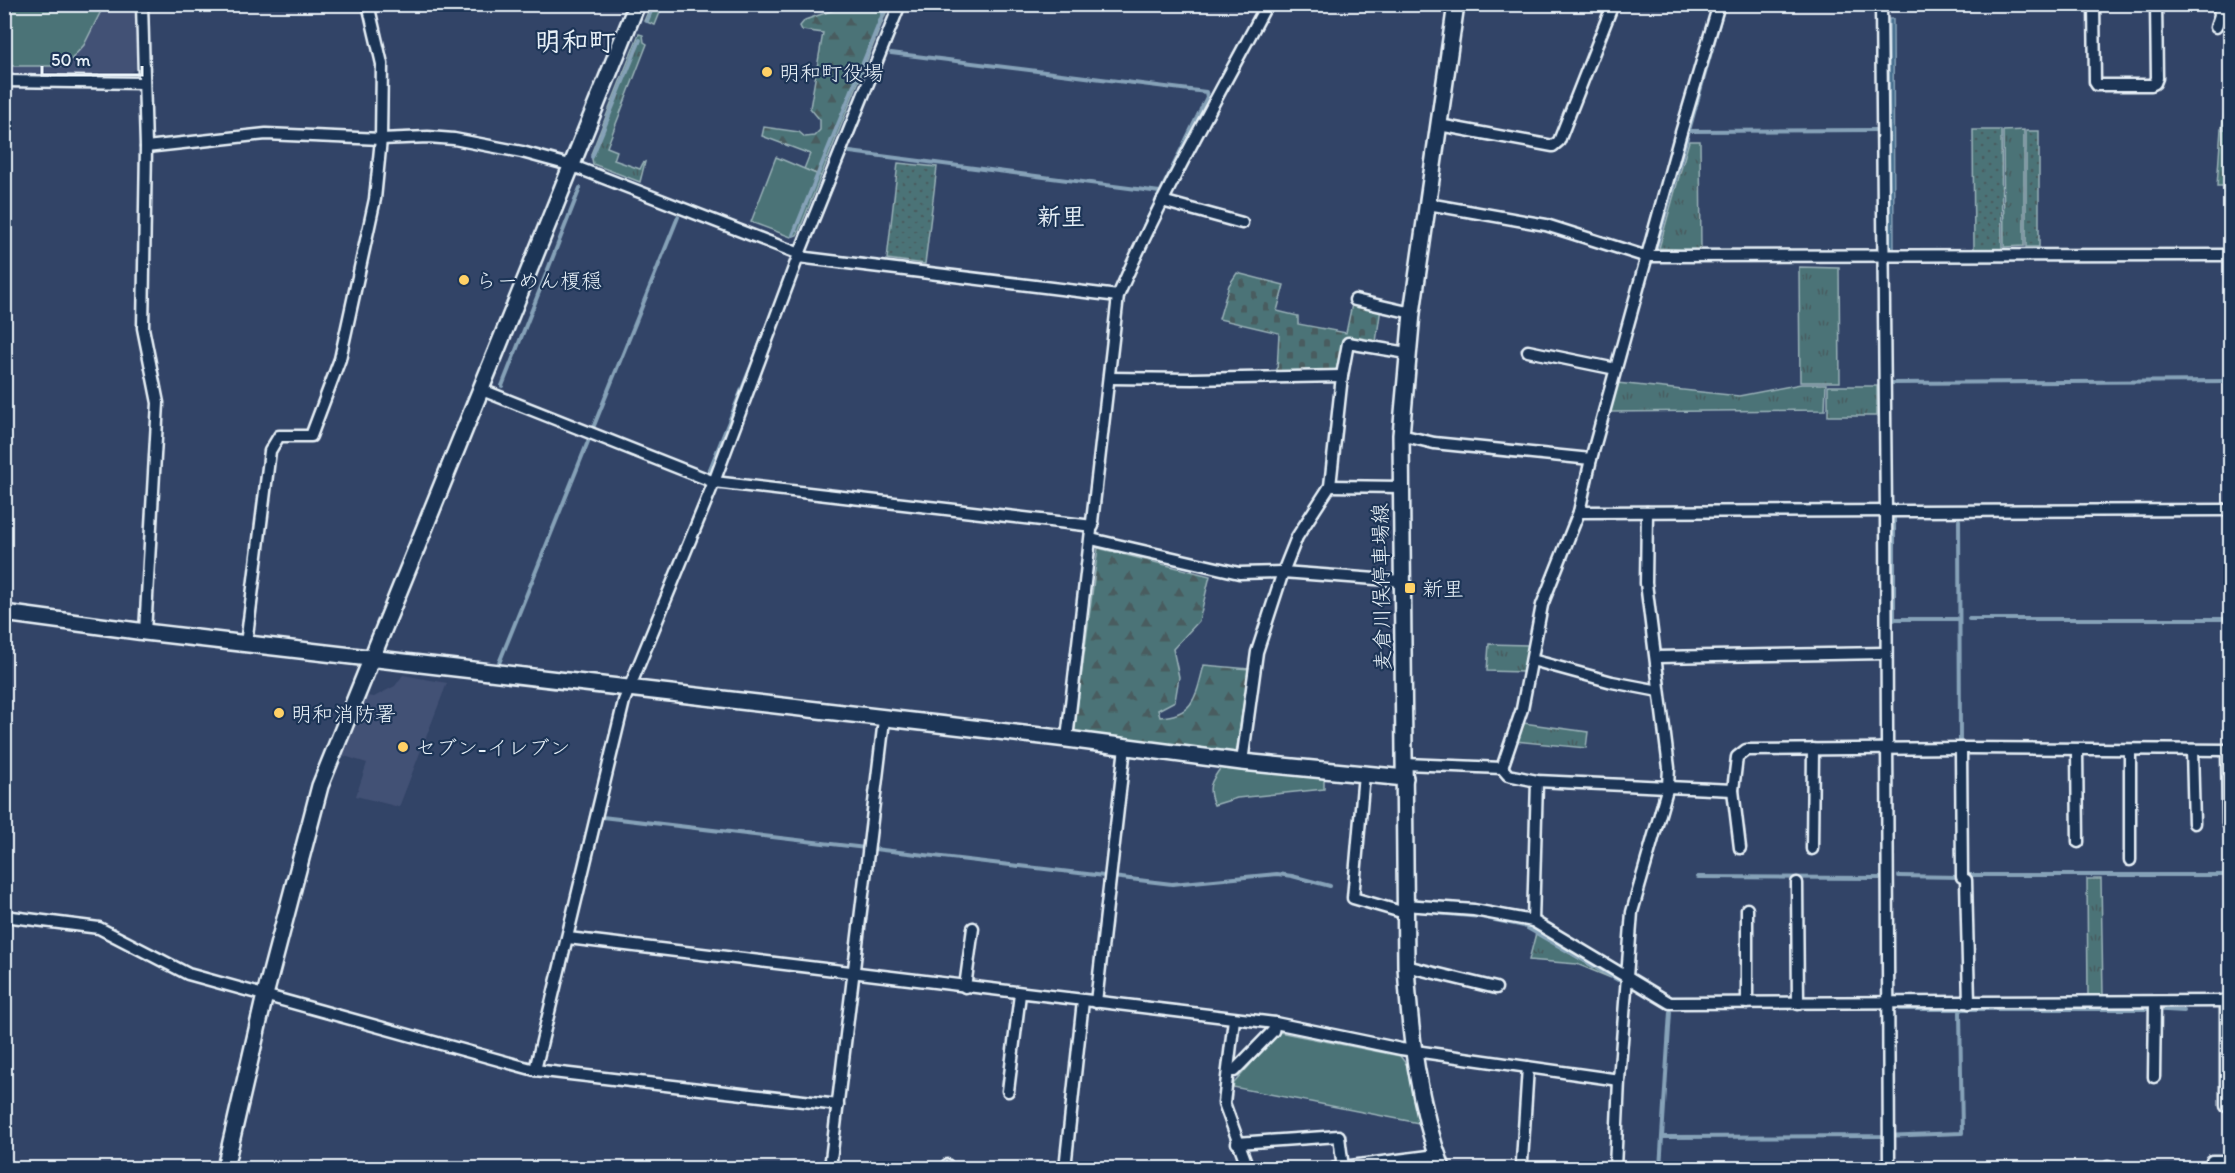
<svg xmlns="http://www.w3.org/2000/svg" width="2235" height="1173" font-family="Itim,'Klee One',sans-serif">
<defs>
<pattern id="grass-tufts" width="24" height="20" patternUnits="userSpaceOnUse" patternTransform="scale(1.5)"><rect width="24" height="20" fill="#4b7377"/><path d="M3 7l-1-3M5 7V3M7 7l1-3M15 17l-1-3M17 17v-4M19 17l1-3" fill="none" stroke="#485b5e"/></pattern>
<pattern id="forest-firs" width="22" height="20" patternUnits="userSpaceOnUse" patternTransform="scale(1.5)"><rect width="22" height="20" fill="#4b7377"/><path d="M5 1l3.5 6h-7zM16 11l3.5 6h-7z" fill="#485b5e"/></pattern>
<pattern id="cemetery-stones" width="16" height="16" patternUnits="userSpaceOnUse" patternTransform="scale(1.5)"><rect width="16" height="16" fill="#4b7377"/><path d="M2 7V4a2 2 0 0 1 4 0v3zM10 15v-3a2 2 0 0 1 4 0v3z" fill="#485b5e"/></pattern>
<pattern id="garden-dots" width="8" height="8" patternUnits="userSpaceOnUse" patternTransform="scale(1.5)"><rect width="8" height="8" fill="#4b7377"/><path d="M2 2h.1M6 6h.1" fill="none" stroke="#485b5e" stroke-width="1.8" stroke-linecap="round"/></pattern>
</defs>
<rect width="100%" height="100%" fill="#324467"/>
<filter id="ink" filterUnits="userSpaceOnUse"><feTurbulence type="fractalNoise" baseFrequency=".0167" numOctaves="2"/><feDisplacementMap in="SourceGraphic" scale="12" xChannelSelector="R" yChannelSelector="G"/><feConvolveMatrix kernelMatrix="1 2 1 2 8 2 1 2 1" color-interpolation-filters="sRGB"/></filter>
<g filter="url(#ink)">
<!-- built -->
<g fill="#435175">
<path d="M5 5H135L136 68 127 77 5 75Z"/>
<path d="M403 675 447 683 399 807 356 796 367 763 341 755 366 696 374 697 395 686Z"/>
</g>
<!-- grass -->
<g fill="url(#grass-tufts)" stroke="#9ab2b8" stroke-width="1.5">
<path d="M651 5H663L655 25 644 21Z"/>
<path d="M639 34 643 35 644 42 647 44 607 147 617 151 614 160 640 169 643 163 645 162 640 182 593 164 591 154Z"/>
<path d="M2230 77V127H2222Z"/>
<path d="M2221 129H2230V186H2217Z"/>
<path d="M2024 130V246L2004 247 2003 131Z"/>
<path d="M1689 141H1700L1701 251 1659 248Z"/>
<path d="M1799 267 1839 268 1840 382H1800Z"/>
<path d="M1617 383 1739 396 1801 384H1826L1825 410 1610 412Z"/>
<rect x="1828" y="386" width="49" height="30"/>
<path d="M1489 644 1528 645 1523 672 1487 671Z"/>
<path d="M1523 723 1588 732 1586 748 1515 741Z"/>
<path d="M2087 879H2101L2103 995H2088Z"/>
<path d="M1536 933 1611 978 1577 964 1529 960Z"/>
</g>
<!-- forest -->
<g fill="url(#forest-firs)" stroke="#9ab2b8" stroke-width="1.5">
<path d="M848 5H889L821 176 804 169 810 154 762 136 764 127 799 132 805 137 814 136 820 130V120L810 108 823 33 802 30 800 26 805 20Z"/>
<path d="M1098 548 1210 576 1199 621 1173 649 1179 677 1175 701 1158 710 1160 717C1195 715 1196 695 1204 665L1249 669 1236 753 1074 732Z"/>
</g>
<!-- cemetery -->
<path fill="url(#cemetery-stones)" stroke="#9ab2b8" stroke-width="1.5" d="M1237 273 1284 285 1277 311 1298 316V324L1346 333 1352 304 1381 308 1376 342 1346 337 1336 370 1277 371 1279 333 1219 319 1229 285Z"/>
<!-- park -->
<g fill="#4b7377" stroke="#9ab2b8" stroke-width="1.5">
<path d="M4 5 5 4 104 5 84 45 65 66H5Z"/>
<path d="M776 157 821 176 799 231 797 235 791 237 751 222Z"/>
<path d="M1222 766 1324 776V789L1237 798 1214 805C1206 787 1211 781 1222 766Z"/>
<path d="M1279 1032 1400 1056 1407 1065 1419 1123 1233 1087 1234 1083Z"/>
</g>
<!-- garden -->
<g fill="url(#garden-dots)" stroke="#9ab2b8" stroke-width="1.5">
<path d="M1973 130H2001L2002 249 1974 250Z"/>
<rect x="2026" y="131" width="13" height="116"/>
<path d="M898 163 937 167 925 264 887 259Z"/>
</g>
<!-- water -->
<path fill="#456d8d" stroke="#86a2b8" stroke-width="1.5" d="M1889 19H1893L1894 248 1890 249Z"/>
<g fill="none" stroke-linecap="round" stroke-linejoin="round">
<!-- stream -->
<g stroke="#86a2b8" stroke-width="4">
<path d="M647 21 654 4"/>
<path d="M891 53 1206 92 1207 97 1144 226"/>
<path d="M1689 131 1877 130"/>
<path d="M850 152 1160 192"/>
<path d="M592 157 640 40"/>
<path d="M793 235 887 4"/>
<path d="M1656 248 1722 13"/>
<path d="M1892 383 2230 381"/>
<path d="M502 386 580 188"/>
<path d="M593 428 678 217"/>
<path d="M708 474 762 339"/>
<path d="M1894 519V620"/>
<path d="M1959 520 1960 742"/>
<path d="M1894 619H1959"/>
<path d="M1969 619H2230"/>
<path d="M499 663 589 439"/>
<path d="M602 817 1172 884 1277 874 1292 876 1330 886"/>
<path d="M1969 875H2230"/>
<path d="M1899 876 1960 877"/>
<path d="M1698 877 1880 878"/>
<path d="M1437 913 1481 917 1524 926 1618 980"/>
<path d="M1900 1009H2149L2184 1011"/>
<path d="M1663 1137 1882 1136 1962 1133 1960 1012 1962 1009"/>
<path d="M1660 1168 1670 1012"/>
</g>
<!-- street casing -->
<g stroke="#e8f1f8" stroke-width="15">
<g id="street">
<path d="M142 4 146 147 143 328 158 403 145 632"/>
<path d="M1881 4 1886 511 1889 1168"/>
<path d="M2094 4 2095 82 2097 85H2151L2155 83 2157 78 2156 4"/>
<path d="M2216 27 2220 15 2219 4"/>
<path d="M4 81 144 83"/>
<path d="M1439 125 1553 146 1559 141 1613 4"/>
<path d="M146 147 266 134 381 139 428 137 454 139 522 152 573 166 800 254"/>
<path d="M1162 201 1242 223"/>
<path d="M1428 204 1546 225 1641 255 1648 256 2230 255"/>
<path d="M798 257 1118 296"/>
<path d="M1355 300 1412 313"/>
<path d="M1528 351 1616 369"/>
<path d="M1109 378 1192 379 1342 376"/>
<path d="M482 390 714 482 1093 526"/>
<path d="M1401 435 1434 443 1591 459"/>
<path d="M1330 486 1401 487"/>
<path d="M1579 512 2230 510"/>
<path d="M1091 539 1239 573 1283 572 1402 581"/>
<path d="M246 644 270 451 279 436H311L340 359 375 199 381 139 382 64 368 4"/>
<path d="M1656 657 1886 653"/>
<path d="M1532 660 1612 682 1659 691"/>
<path d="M1067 739 1118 296C1161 196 1216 100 1267 4"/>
<path d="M1961 749 1962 877"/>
<path d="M2077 750 2078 842"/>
<path d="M2130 750V860"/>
<path d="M2192 750 2194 823"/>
<path d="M2227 750 2228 824"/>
<path d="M1242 762 1257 652 1283 572 1297 537 1330 486 1342 376 1348 343 1407 353"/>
<path d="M1405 764 1502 768 1508 775 1537 781 1733 790"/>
<path d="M1502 768 1522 709 1542 605 1579 512 1591 459 1680 136 1719 4"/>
<path d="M1364 774 1353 898 1405 913"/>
<path d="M1740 848 1733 790 1737 757 1746 750 1965 748 2230 750"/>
<path d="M1812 849 1813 749"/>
<path d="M1966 880 1969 1003"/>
<path d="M1797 883 1798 1004"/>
<path d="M1405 905 1474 910 1533 921 1670 1003 2230 1001"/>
<path d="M4 916 99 928 188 974 535 1070 838 1105"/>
<path d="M1533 921 1537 781"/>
<path d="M568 938 1275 1023 1401 1049 1619 1080"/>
<path d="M1406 966 1496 988"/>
<path d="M965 987 973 928"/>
<path d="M2226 1001V1106"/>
<path d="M1096 1002 1125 747"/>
<path d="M1747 1003V909"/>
<path d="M1234 1019 1224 1103 1248 1168"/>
<path d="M535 1070 624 701 714 482 798 257 900 4"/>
<path d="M1228 1071H1234L1273 1031 1275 1023"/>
<path d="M2154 1077 2155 1003"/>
<path d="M1008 1091 1020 994"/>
<path d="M1237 1143 1339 1136 1343 1168"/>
<path d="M1522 1161 1528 1067"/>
<path d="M830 1168 884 720"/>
<path d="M947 1168V1165"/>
<path d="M1065 1168 1083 1001"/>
<path d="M1335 1168 1437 1155"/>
<path d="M1615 1168 1619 1080 1632 912 1668 786 1669 768 1646 583 1647 512"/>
<path d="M2108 1168V1167"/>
<path d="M2212 1168V1161H2230"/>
</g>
</g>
<!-- secondary casing -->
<g stroke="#e8f1f8" stroke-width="20">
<g id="secondary">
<path d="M4 613 145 632 1067 739 1242 762 1405 778"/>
<path d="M225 1168 265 995 320 786 637 4"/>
<path d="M1442 1168C1418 1104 1410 1034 1406 966L1401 435 1412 313 1456 4"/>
</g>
</g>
<!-- street -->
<use href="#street" stroke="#1d3557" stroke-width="10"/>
<!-- secondary -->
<use href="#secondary" stroke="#1d3557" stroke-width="15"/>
</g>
</g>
<!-- markers -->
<g fill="#ffd166" stroke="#1d3557" stroke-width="2">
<circle cx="767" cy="72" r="6"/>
<circle cx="464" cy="280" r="6"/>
<rect x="1404" y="582" width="12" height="12" rx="3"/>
<circle cx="279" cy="713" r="6"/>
<circle cx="403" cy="747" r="6"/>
</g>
<g text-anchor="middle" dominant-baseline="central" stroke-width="4.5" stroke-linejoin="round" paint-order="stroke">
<!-- poi labels -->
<g font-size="21" fill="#e8f1f8" stroke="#1d3557" text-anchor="start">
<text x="779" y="72">明和町役場</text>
<text x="476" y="280">らーめん榎穏</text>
<text x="1422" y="588">新里</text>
<text x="291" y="713">明和消防署</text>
<text x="415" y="747">セブン-イレブン</text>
</g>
<!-- street labels -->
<g font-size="21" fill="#e8f1f8" stroke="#1d3557">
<text transform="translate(1381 587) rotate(-91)">麦倉川俣停車場線</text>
</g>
<!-- quarter labels -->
<g font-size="24" font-weight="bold" fill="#e8f1f8" stroke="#1d3557">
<text x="1061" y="216">新里</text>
</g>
<!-- district labels -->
<g font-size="27" font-weight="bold" fill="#e8f1f8" stroke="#1d3557">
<text x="575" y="41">明和町</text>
</g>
</g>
<!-- margin -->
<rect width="2235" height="1173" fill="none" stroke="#1d3557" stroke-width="24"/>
<rect x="12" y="12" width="2211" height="1149" fill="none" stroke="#e8f1f8" stroke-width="2" filter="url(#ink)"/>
<!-- scale -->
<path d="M42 66v9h100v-9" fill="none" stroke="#e8f1f8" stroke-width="3"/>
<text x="51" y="66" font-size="18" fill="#e8f1f8" stroke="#1d3557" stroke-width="4.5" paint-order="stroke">50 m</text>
</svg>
